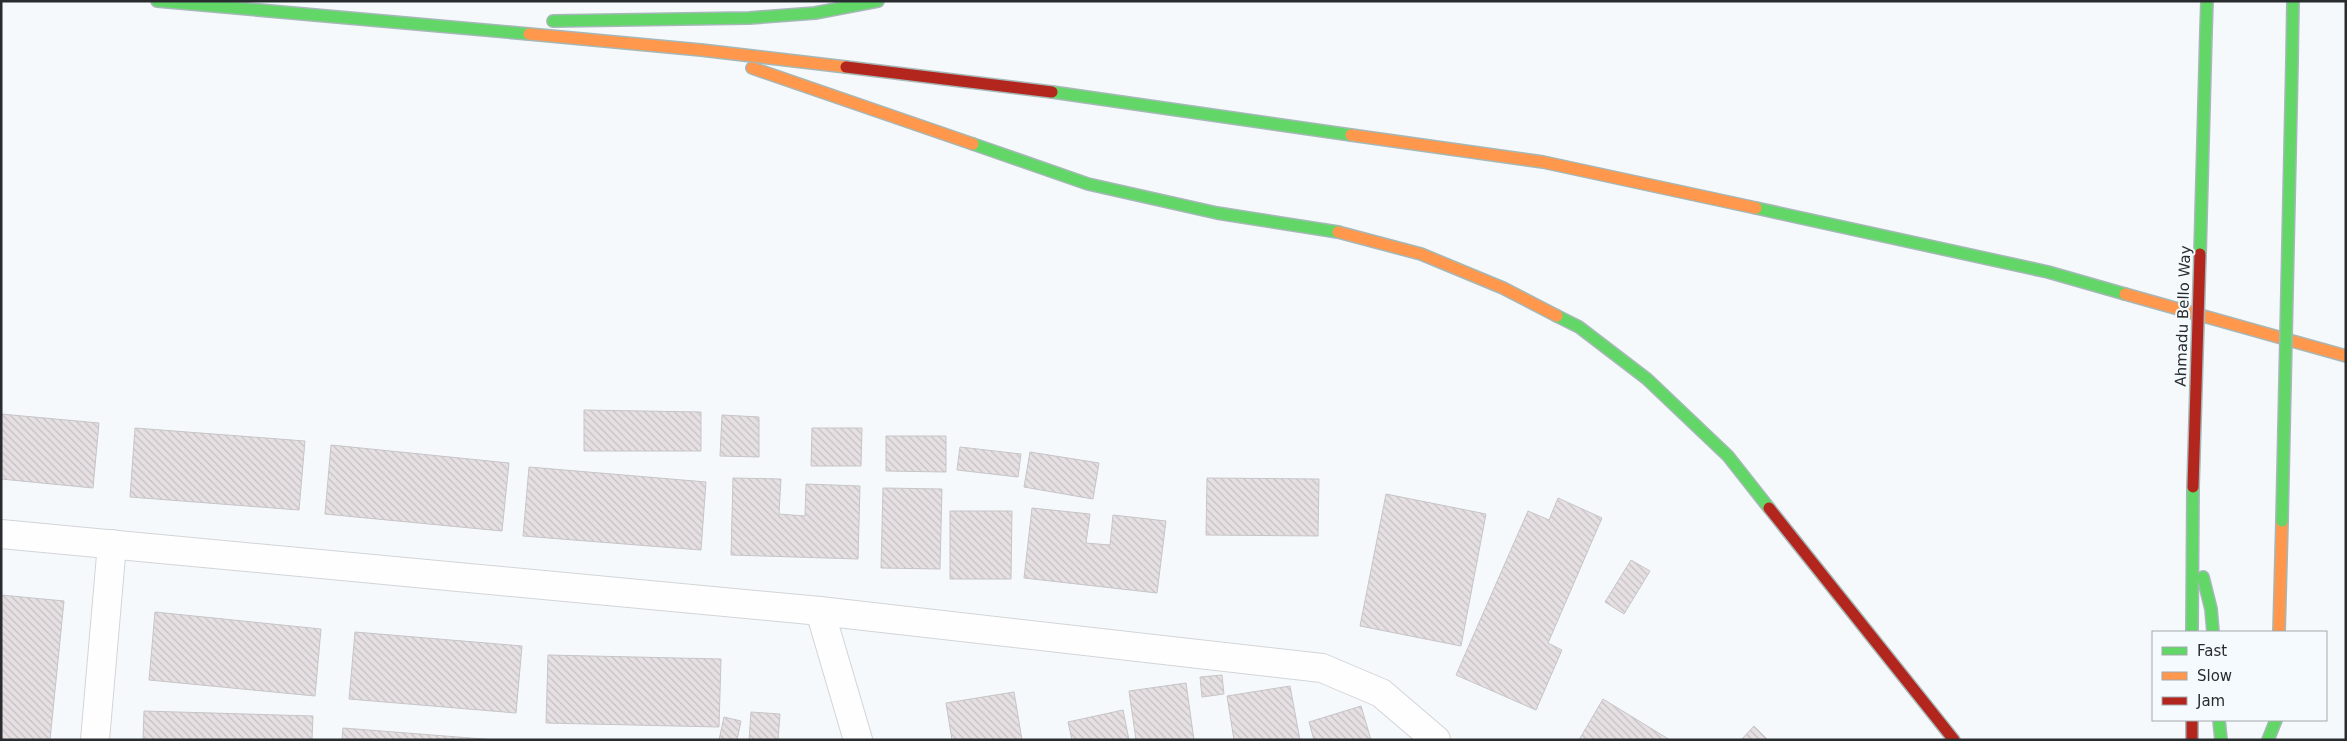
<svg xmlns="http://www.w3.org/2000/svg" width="2347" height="741" font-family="'DejaVu Sans',sans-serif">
<defs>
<pattern id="building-back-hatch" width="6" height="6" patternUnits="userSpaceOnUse" patternTransform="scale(1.25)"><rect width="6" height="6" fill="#e6e0e3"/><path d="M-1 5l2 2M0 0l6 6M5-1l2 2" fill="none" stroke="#c5c0c3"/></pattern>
</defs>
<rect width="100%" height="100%" fill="#f6f9fc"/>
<!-- building -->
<g fill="url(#building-back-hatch)" stroke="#c6c5c7">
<path d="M584 410 701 412V451H584Z"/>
<path d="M1 414 99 423 93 488 1 479Z"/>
<path d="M722 415 759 417V457L720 456Z"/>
<path d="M135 428 305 441 299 510 130 497Z"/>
<path d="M812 428H862L861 466H811Z"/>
<path d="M886 436H946V472L886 471Z"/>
<path d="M331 445 509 463 502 531 325 514Z"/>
<path d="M960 447 1021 454 1018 477 957 470Z"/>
<path d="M1030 452 1099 463 1093 499 1024 487Z"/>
<path d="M529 467 706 482 701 550 523 536Z"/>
<path d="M733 478 781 479 779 514 805 516 806 484 860 486 858 559 731 555Z"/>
<path d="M1207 478 1319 479 1318 536 1206 535Z"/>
<path d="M883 488 942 489 940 569 881 568Z"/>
<path d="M1386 494 1486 514 1461 646 1360 626Z"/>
<path d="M1558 498 1602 518 1548 643 1562 650 1536 710 1456 675 1528 511 1549 520Z"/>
<path d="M1032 508 1090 514 1086 543 1110 545 1113 515 1166 521 1157 593 1024 578Z"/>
<path d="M950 511H1012L1011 579H950Z"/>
<path d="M1631 560 1650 571 1624 614 1605 602Z"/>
<path d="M1 595 64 601 50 740H1Z"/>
<path d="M155 612 321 629 315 696 149 680Z"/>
<path d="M355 632 522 646 516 713 349 699Z"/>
<path d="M548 655 721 659 719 727 546 723Z"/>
<path d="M1222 675 1224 694 1202 697 1200 677Z"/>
<path d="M1186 683 1194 740H1136L1129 691Z"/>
<path d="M1290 686 1300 740H1234L1227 696Z"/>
<path d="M1014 692 1022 740H952L946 703Z"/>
<path d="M1603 699 1670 740H1579Z"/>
<path d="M1361 706 1371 740H1314L1309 722Z"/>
<path d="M1123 710 1129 740H1072L1068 722Z"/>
<path d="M144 711 313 716 312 740H143Z"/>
<path d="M751 712 780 714 778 740H749Z"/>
<path d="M724 717 741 721 737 740H719Z"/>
<path d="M1754 726 1768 740H1741Z"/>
<path d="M343 728 496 740H342Z"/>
</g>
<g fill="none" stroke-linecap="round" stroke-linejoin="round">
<!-- street casing -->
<g stroke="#d2d5d7" stroke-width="30">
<g id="street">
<path d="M1 534 820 611 1322 668 1381 693 1436 740"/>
<path d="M820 611 858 740"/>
<path d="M95 740 112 544"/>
</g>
</g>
<!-- fast casing -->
<g stroke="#a5b8b7" stroke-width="14">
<g id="fast">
<path d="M157 1 529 34"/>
<path d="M553 21 749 18 815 13 878 1"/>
<path d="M2206 31 2207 1"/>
<path d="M2292 61 2293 1"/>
<path d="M1052 92 1351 135"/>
<path d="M973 144 1088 184 1217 213 1338 232"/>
<path d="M1756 208 2048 272 2125 294"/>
<path d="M1557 316 1579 327 1647 379 1728 456 1769 508"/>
<path d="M2203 577 2211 609 2213 632"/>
<path d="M2192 632 2193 487"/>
<path d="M2219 720 2221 740"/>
<path d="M2268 740 2276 720"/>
</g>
</g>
<!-- slow casing -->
<g stroke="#a5b8b7" stroke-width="14">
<g id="slow">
<path d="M529 34 701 50 846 67"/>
<path d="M752 68 973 144"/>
<path d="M1351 135 1543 162 1756 208"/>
<path d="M1338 232 1421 254 1503 288 1557 316"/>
<path d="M2125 294 2346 356"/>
<path d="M2279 632 2282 521"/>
</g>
</g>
<!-- jam casing -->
<g stroke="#a5b8b7" stroke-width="14">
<g id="jam">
<path d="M846 67 1052 92"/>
<path d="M1769 508 1954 740"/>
<path d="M2192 720V740"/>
</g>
</g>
<!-- street -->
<use href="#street" stroke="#fefeff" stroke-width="28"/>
<!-- fast -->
<use href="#fast" stroke="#63d668" stroke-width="11"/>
<!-- slow -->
<use href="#slow" stroke="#ff974d" stroke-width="11"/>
<!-- jam -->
<use href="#jam" stroke="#b3261e" stroke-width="11"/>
<!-- fast-bridge casing -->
<g stroke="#a5b8b7" stroke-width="14" stroke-linecap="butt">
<g id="fast-bridge">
<path d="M2200 254 2206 31"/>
<path d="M2282 521 2292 61"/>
</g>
</g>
<!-- jam-bridge casing -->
<g stroke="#a5b8b7" stroke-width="14" stroke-linecap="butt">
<path id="jam-bridge" d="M2193 487 2200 254"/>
</g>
<!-- fast-bridge -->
<use href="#fast-bridge" stroke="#63d668" stroke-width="11"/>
<!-- jam-bridge -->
<use href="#jam-bridge" stroke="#b3261e" stroke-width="11"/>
</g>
<g text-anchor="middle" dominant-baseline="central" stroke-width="4" stroke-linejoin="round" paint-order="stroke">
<!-- street labels -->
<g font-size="15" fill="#292c2f" stroke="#f4fafe">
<text transform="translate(2183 316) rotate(-88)">Ahmadu Bello Way</text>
</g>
</g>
<!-- border -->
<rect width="2347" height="741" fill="none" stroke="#292c2f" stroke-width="5"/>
<!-- legend -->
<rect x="2152" y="631" width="175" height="90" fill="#f4fafe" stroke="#a3a8ab"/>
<rect x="2162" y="647" width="25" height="8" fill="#63d668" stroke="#a3a8ab"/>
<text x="2197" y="656" font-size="15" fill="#292c2f">Fast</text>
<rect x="2162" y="672" width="25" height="8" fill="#ff974d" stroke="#a3a8ab"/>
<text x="2197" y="681" font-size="15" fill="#292c2f">Slow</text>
<rect x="2162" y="697" width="25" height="8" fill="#b3261e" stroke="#a3a8ab"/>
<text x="2197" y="706" font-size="15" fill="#292c2f">Jam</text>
</svg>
